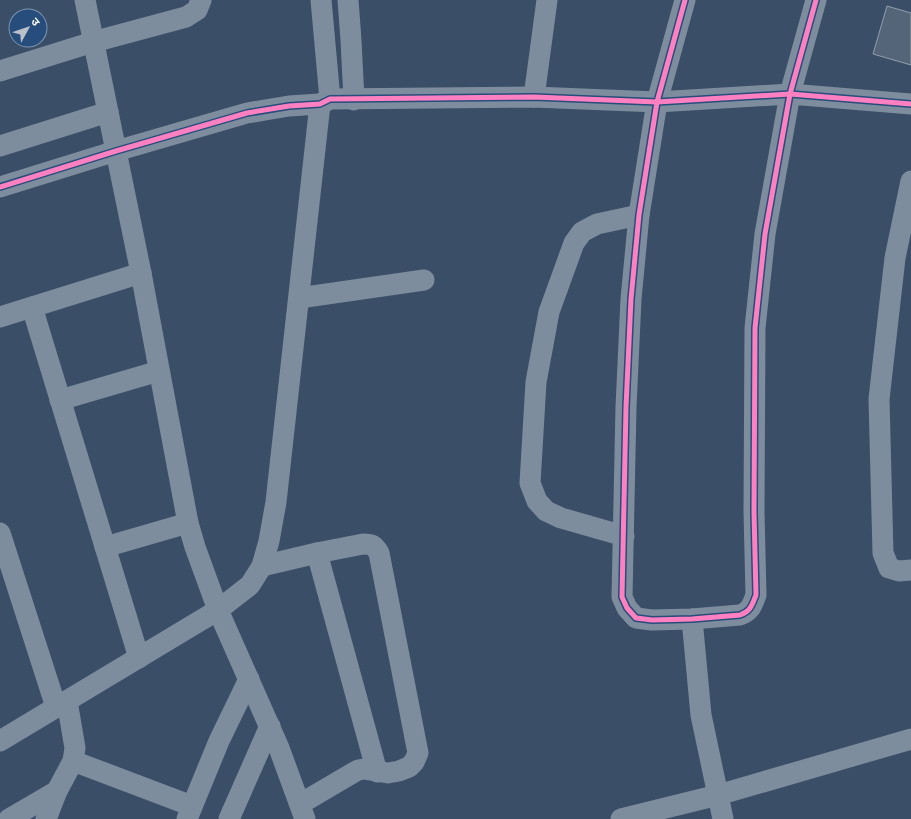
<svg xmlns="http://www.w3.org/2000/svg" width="911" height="819" font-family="Arial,'Noto Sans Devanagari',sans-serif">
<rect width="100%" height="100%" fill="#3a4e67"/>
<!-- building -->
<path fill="#546579" stroke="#919ead" d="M887 6 911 13V65L873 54Z"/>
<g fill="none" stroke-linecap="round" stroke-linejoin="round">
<!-- minor -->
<g stroke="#7e8d9e" stroke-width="21">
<path d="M85 0 141 273 188 523 195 547 218 610 279 748 305 819"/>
<path d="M321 0 330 99"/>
<path d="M348 0 351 40 354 100"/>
<path d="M685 0 657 102 639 215 631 299 626 407 622 597 627 608 636 618 652 620 692 619 740 615C751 611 752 605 756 595L754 512 755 328 765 234 790 94 816 0"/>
<path d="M0 71 93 42 186 17 197 10 201 0"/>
<path d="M534 97 547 0"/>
<path d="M0 146 108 112"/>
<path d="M911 181 895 258 879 399 883 553 889 568 899 571 911 570"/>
<path d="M0 187 116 151 247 113 289 106 320 104 330 99 534 97 657 102 790 94 911 104"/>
<path d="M299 298 424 280"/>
<path d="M32 307 139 658"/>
<path d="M0 317 141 273"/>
<path d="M60 400 159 371"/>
<path d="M0 533 56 707"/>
<path d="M624 536 561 518 546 511 537 501 530 483 536 382 549 312 574 243 582 232 597 224 639 215"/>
<path d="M105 547 188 523"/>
<path d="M317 553 377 772"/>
<path d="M262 566 317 553 363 544C372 544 374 545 379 553L418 753 414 762 409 767 399 771 388 773 364 769 358 770 351 774 300 804"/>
<path d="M692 619 701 715 723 819"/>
<path d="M0 741 218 610 250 585 262 566 269 541 276 502 320 104"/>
<path d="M73 761 192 806"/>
<path d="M9 819 57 791"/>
<path d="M46 819 57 791 73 761 75 748 67 701"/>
<path d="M187 819 219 741 249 679"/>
<path d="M229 819 270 726"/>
<path d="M621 819 718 795 911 739"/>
</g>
<!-- cycleway casing -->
<g stroke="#264d7b" stroke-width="8">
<g id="cycleway">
<path d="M685 0 657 102 639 215 631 299 626 407 622 597 627 608 636 618 652 620 692 619 740 615C751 611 752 605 756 595L754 512 755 328 765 234 790 94 816 0"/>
<path d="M0 187 116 151 247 113 289 106 320 104 330 99 534 97 657 102 790 94 911 104"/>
</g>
</g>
<!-- cycleway -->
<use href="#cycleway" stroke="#ff80c0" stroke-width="5"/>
</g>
<!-- north arrow -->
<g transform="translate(28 28) rotate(50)"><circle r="19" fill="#264d7b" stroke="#7d94b0"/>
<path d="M0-3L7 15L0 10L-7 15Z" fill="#bac1ca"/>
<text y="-6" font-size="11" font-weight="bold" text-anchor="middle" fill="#ffffff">उ</text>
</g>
</svg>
